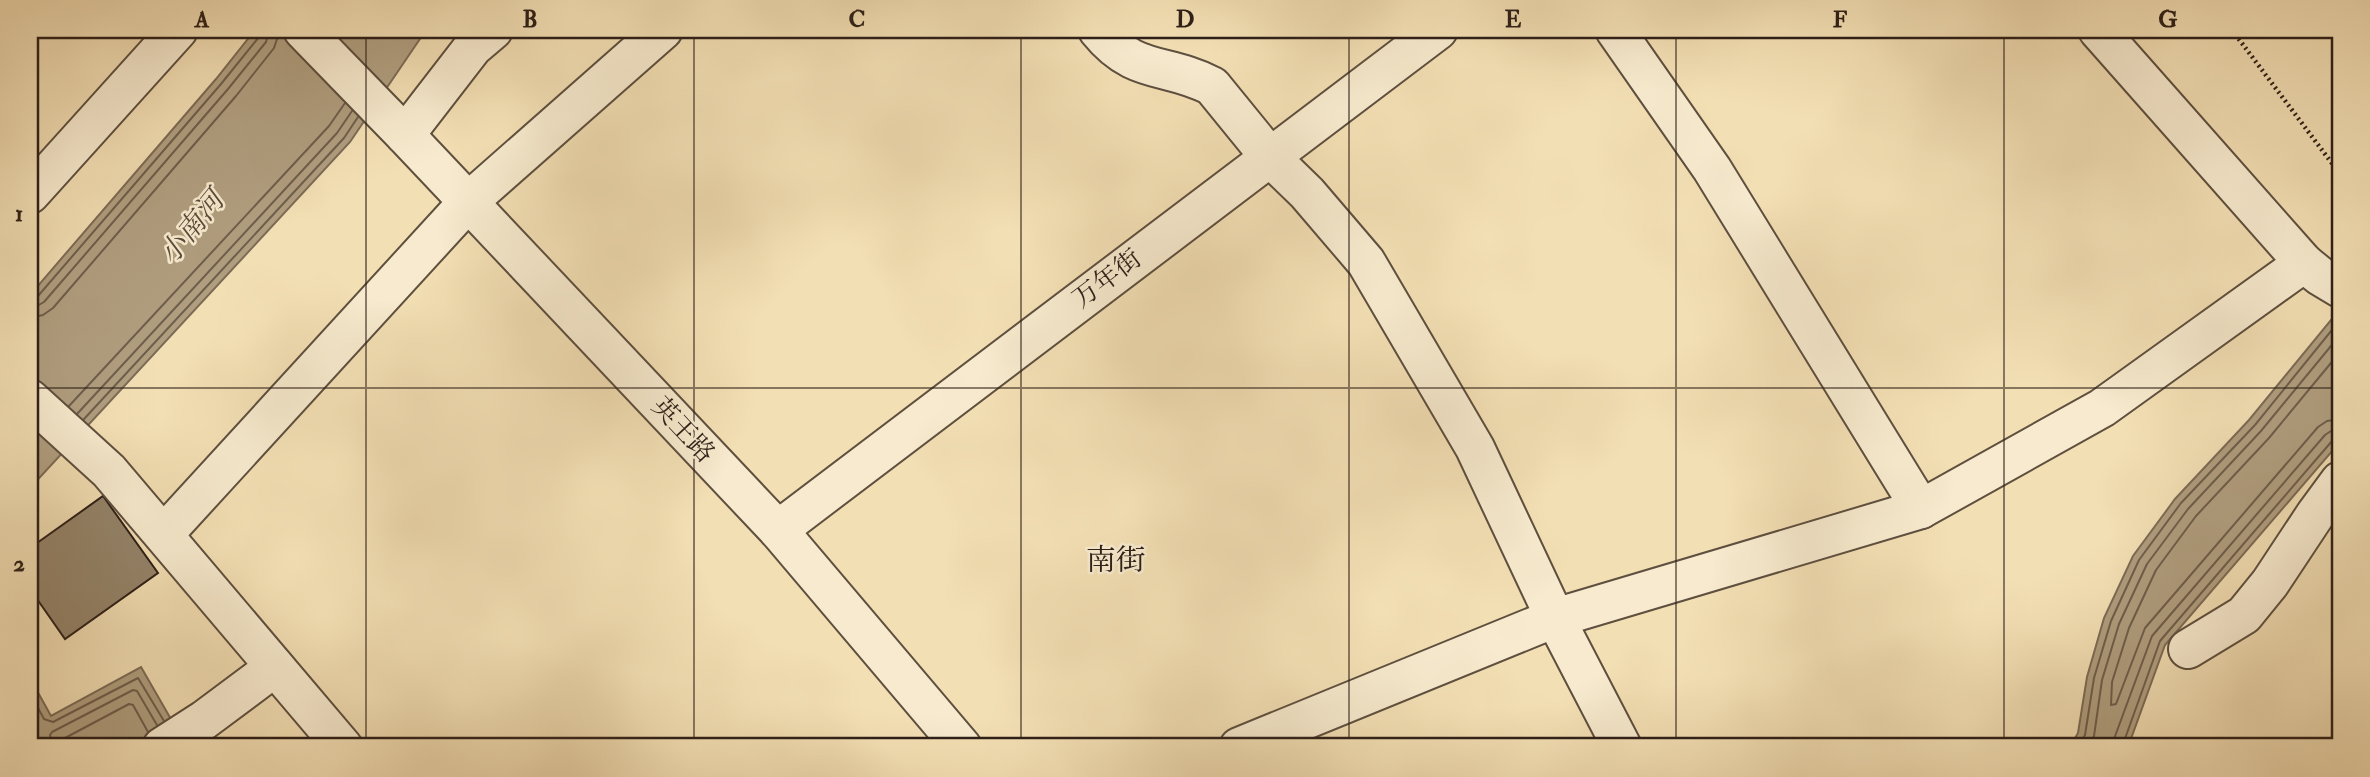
<svg xmlns="http://www.w3.org/2000/svg" width="2370" height="777" font-family="'IM FELL Double Pica','Noto Serif SC',serif">
<rect width="100%" height="100%" fill="#f3dfb4"/>
<filter id="stains"><feTurbulence type="fractalNoise" baseFrequency=".00286" numOctaves="4"/><feColorMatrix values="0 0 0 0 .2 0 0 0 0 .09 0 0 0 0 .02 0 0 0 .5 -.17"/></filter>
<radialGradient id="worn" r=".72"><stop offset=".6" stop-color="#630" stop-opacity="0"/><stop offset="1" stop-color="#630" stop-opacity=".3"/></radialGradient>
<!-- water -->
<g fill="#b09e7f" stroke="#7c6b56" stroke-width="2">
<path d="M255 30H426L350 142 30 488V295L216 79Z"/>
<path d="M2340 309V442L2165 645 2128 747H2070L2078 733 2087 677 2104 618 2133 556 2175 499 2249 420Z"/>
<path d="M141 667 187 747H46L30 740V678L51 716Z"/>
</g>
<g fill="none" stroke-linecap="round" stroke-linejoin="round">
<!-- shore -->
<g stroke="#6e5e4c" stroke-width="2">
<path d="M30 298 38 296 221 84 259 37 260 30"/>
<path d="M30 307 37 306 44 302 228 89 266 42 269 30"/>
<path d="M30 318 43 315 53 308 236 96 274 48 280 30"/>
<path d="M2340 352 2269 438 2196 516 2156 570 2129 628 2112 682 2111 705 2116 704 2145 628 2318 427 2327 421 2340 419"/>
<path d="M69 406 329 126 345 103"/>
<path d="M77 414 337 133 352 111"/>
<path d="M84 419 344 138 358 117"/>
<path d="M30 693 44 719 53 722 138 678 164 721"/>
<path d="M53 747 50 735 52 732 133 690 137 691 157 725"/>
<path d="M63 747 65 738 129 704 133 705 148 732"/>
<path d="M2078 747 2085 735 2094 678 2111 621 2139 560 2181 503 2255 425 2340 320"/>
<path d="M2088 747 2094 736 2102 680 2119 624 2147 564 2188 509 2261 431 2340 335"/>
<path d="M2113 747 2114 739 2152 636 2325 435 2331 431 2340 429"/>
<path d="M2122 747 2160 641 2332 441 2340 438"/>
</g>
</g>
<!-- building -->
<path fill="#948369" stroke="#2d1f18" stroke-width="2" d="M103 496 158 573 65 639 30 589V548Z"/>
<g fill="none" stroke-linecap="round" stroke-linejoin="round">
<!-- minor casing -->
<g stroke="#5e4f3f" stroke-width="42">
<g id="minor">
<path d="M303 30 405 135 778 530 962 747"/>
<path d="M1098 30C1135 76 1166 62 1212 86L1269 156 1307 193 1366 262 1475 448 1555 618 1622 747"/>
<path d="M1615 30 1712 169 1921 509"/>
<path d="M2098 30 2304 263 2320 276 2340 288"/>
<path d="M405 135 473 47 493 30"/>
<path d="M30 194 178 30"/>
<path d="M30 399 109 471 343 747"/>
<path d="M778 530 1438 30"/>
<path d="M164 534 468 202 663 30"/>
<path d="M2188 649 2244 615 2270 583 2315 515 2340 481"/>
<path d="M162 747 204 720 275 667"/>
<path d="M1239 747 1555 618 1921 509 2102 408 2304 263"/>
</g>
</g>
<!-- path -->
<path stroke="#2d1f18" stroke-width="4.5" stroke-dasharray="2 3.5" stroke-linecap="butt" d="M2232 30 2340 174"/>
<!-- minor -->
<use href="#minor" stroke="#f7eace" stroke-width="38"/>
</g>
<!-- grid -->
<path fill="none" stroke="#2d1f18" stroke-width="2" stroke-opacity="0.55" d="M366 30V747M694 30V747M1021 30V747M1349 30V747M1676 30V747M2004 30V747M30 388H2340"/>
<g text-anchor="middle" dominant-baseline="central" stroke-width="5" stroke-linejoin="round" paint-order="stroke">
<!-- street labels -->
<g font-size="26" fill="#2d1f18" stroke="#f7eace">
<text transform="translate(1107 279) rotate(-37)">万年街</text>
<text transform="translate(683 430) rotate(47)">英王路</text>
</g>
<!-- water labels -->
<g font-size="28" font-style="italic" fill="#5b4b3c" stroke="#f7eace">
<text transform="translate(192 228) rotate(-51)">小南河</text>
</g>
<!-- quarter labels -->
<g font-size="30" fill="#2d1f18" stroke="#f7eace">
<text x="1116" y="560">南街</text>
</g>
</g>
<!-- margin -->
<rect width="2370" height="777" fill="none" stroke="#f3dfb4" stroke-width="77"/>
<rect x="38" y="38" width="2294" height="700" fill="none" stroke="#2d1f18" stroke-width="2.5"/>
<g font-size="23" text-anchor="middle" font-weight="bold" fill="#2d1f18">
<text x="202" y="27">A</text>
<text x="530" y="27">B</text>
<text x="857" y="27">C</text>
<text x="1185" y="27">D</text>
<text x="1513" y="27">E</text>
<text x="1840" y="27">F</text>
<text x="2168" y="27">G</text>
<text x="19" y="221">1</text>
<text x="19" y="571">2</text>
</g>
<rect width="100%" height="100%" filter="url(#stains)"/>
<rect width="100%" height="100%" fill="url(#worn)"/>
</svg>
